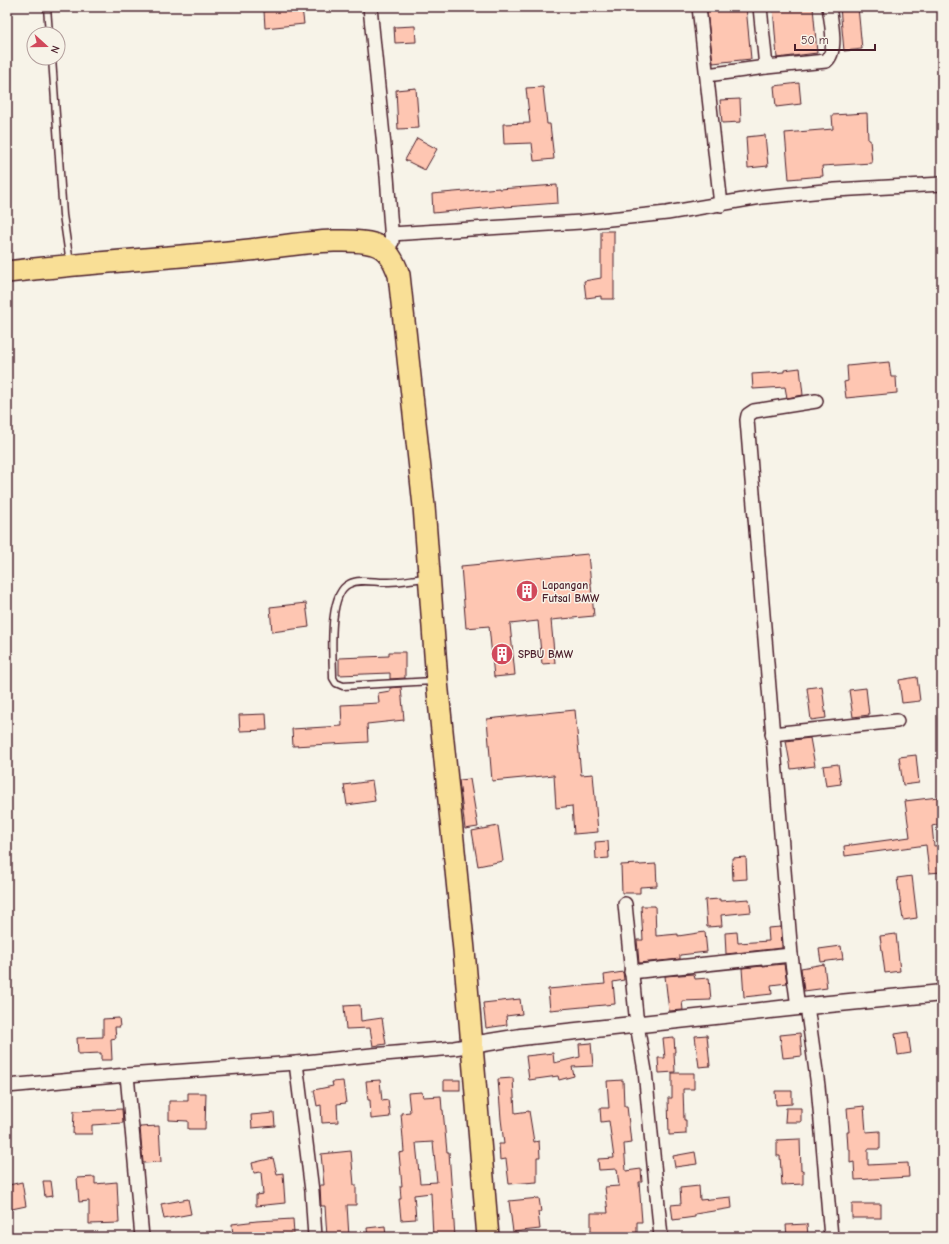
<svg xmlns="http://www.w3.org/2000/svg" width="949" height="1244" font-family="'Comic Neue',sans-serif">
<rect width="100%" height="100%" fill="#f7f3e8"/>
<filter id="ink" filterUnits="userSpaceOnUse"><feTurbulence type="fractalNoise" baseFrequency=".025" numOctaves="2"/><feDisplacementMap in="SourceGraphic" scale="8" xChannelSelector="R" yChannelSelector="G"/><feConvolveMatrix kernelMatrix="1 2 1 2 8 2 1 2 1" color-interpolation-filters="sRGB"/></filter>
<g filter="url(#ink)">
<!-- building -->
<g fill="#fec6b2" stroke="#4a1f2b" fill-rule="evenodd">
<path d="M740 7H746L751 59 713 63 707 11Z"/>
<path d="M773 7H813L817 53 777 58Z"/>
<path d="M840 7H858L862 49 844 51Z"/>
<path d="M302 8 304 24 265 28 264 11Z"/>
<path d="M415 26 416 42 395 43 394 27Z"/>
<path d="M799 83 801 104 776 107 774 86Z"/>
<path d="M543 87 547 124H550L554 159 534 161 532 143 504 144 503 124 530 123 526 88Z"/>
<path d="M416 88 419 128 398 129 396 90Z"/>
<path d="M740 99 741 122 722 123 720 100Z"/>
<path d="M867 113 868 140H870L872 163 822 166 823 176 789 179 785 133 833 129 832 115Z"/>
<path d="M765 135 768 166 748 168 746 137Z"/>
<path d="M417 138 437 149 425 170 405 160Z"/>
<path d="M557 185 558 203 505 207V206L433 213 432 194 499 188V189Z"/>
<path d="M601 231H614V299H601V296L586 298 584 281 601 278Z"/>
<path d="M889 362 891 377H896L897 393 846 398 844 382 848 381 847 366Z"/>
<path d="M800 368 803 395 787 398 785 387 753 389 752 374 784 372V370Z"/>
<path d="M588 554 594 616 551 620 555 663 542 664 538 621 510 624 515 675 494 677 489 626 466 628 461 566Z"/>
<path d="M306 603 309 627 272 632 270 607Z"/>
<path d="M389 652H405V678L390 679V673L339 675V658L389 656Z"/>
<path d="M917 677 920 701 902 703 899 680Z"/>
<path d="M822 686 826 718 811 720 807 688Z"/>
<path d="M401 687 404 720 367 724 368 742 293 746 292 729 342 726 341 705 379 703 378 693 390 691V688Z"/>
<path d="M866 688 869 715 853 717 849 690Z"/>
<path d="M575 710 581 775 593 774 598 832 574 834 572 806 556 808 554 775 492 781 487 719Z"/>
<path d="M266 714 267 730 240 731 239 715Z"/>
<path d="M810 738 815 766 791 769 786 741Z"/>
<path d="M916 755 919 783 903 785 899 757Z"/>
<path d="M838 764 841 784 826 786 823 766Z"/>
<path d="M470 779 478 827 465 829 459 780Z"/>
<path d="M372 781 375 801 347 805 344 785Z"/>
<path d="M938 797 941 824 932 826 934 846 942 845V872L929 873 926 845 845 856 844 846 910 837 905 801Z"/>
<path d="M498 826 503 861 478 866 472 831Z"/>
<path d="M608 841 609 858 596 859 595 842Z"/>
<path d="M746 857 747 879 733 880 732 858Z"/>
<path d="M639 864 640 865 656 864 657 886 640 887V893H622L621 865Z"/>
<path d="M912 876 917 918 903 920 897 878Z"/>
<path d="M720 899V901L749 899 751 912 721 915 722 926 707 927 705 900Z"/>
<path d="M641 906H655L656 936 678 934V936L705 932 707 952 680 955V959L639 963 637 940H643Z"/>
<path d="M781 927 782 948 726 954 725 933 737 932 738 943 769 941 768 928Z"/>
<path d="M896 934 900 971 885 973 880 936Z"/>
<path d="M841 946 843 959 821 962 819 949Z"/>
<path d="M784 964 787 983 771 985 772 994 744 997 742 968Z"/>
<path d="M824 964 827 988 804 991 801 968Z"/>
<path d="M623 972 624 980 613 982 615 1004 550 1010 548 989 605 984 604 975Z"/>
<path d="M694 974 695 979 709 978 711 1000 682 1001 683 1010 669 1011 665 976Z"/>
<path d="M520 999 522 1014 506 1016 507 1025 486 1028 483 1003Z"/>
<path d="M360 1005 361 1021 382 1018 386 1044 373 1046 370 1028 346 1029 344 1006Z"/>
<path d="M119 1018 120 1027H115L116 1038 111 1039 112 1060H101V1053L78 1054 77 1038 103 1037V1019Z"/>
<path d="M908 1032 911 1053 898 1055 895 1034Z"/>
<path d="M800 1033 802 1056 783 1058 780 1035Z"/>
<path d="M707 1035 710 1066 699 1067 695 1036Z"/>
<path d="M674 1037 675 1052H674L675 1072 659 1073 658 1058H665L663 1038Z"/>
<path d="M591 1043 593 1066 572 1067 574 1076 559 1080 558 1076 529 1080 526 1056 553 1053 554 1063 580 1057 579 1044Z"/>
<path d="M672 1073H694V1089H683L684 1120H686V1134L669 1135 668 1098H672Z"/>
<path d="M513 1078 515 1113 529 1111 534 1142 539 1141 540 1157H537V1182L509 1184 506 1159 500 1160 499 1144H504L501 1119 498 1079Z"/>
<path d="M380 1080 382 1101 388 1100 390 1117 371 1119 370 1100H368L366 1081Z"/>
<rect x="444" y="1080" width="16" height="10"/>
<path d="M623 1080 624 1106H627L631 1143 624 1144 626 1171 641 1169 642 1182H639L642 1222H637V1237H591V1213H608L605 1187 619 1186 617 1169 599 1170 598 1159 614 1158 609 1121 601 1122 600 1108H609L607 1081Z"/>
<path d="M343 1081 346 1103 337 1104 338 1122 322 1123 321 1105 317 1106 314 1090 333 1086 332 1082Z"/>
<path d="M775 1091H792V1104L776 1105Z"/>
<path d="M422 1092 423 1097 441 1096 442 1110H443L447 1152H449L455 1237H433L431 1193 414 1195 416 1219 401 1220 399 1199H401L400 1186H402L399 1153 404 1152 401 1113 410 1112 408 1093ZM433 1142 437 1182 420 1183 416 1143Z"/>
<path d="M188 1093H206L205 1129H188V1121L169 1120V1101H188Z"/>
<path d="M864 1106 866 1132 880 1131V1149H868V1165L908 1163 909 1177 855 1180 854 1162 850 1163V1149H848L847 1132H849L847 1108Z"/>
<path d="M786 1108H801V1122H785Z"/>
<path d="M122 1109 123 1123 92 1125V1134H73L74 1111Z"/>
<path d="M274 1113 275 1126 252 1128 251 1115Z"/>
<path d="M159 1126 161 1162 143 1163 140 1127Z"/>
<path d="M800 1139 801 1171 803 1170V1184L782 1185 780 1156H777V1140Z"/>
<path d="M351 1151 354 1185H356V1205H347L349 1237H327L325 1206H321L320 1185H324L321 1154Z"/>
<path d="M695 1152 697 1164 675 1167 673 1156Z"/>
<path d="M273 1158 277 1174 283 1173 285 1203 256 1206V1195L263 1194 261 1172 254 1173 252 1163Z"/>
<path d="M95 1177V1184L117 1182 119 1223 89 1224V1201L79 1202 77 1178Z"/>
<path d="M43 1181H51L53 1196 45 1197Z"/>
<path d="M22 1182 26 1206 7 1210V1194L10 1193 9 1185Z"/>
<path d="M699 1186 700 1200 731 1197 732 1208 695 1214V1217L673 1220 671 1205 681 1204 680 1188Z"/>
<path d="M539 1198 541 1212H538L540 1229 513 1232 509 1201Z"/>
<path d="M188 1199 191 1214 164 1219 161 1204Z"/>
<rect x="852" y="1204" width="29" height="14"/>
<path d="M293 1219 294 1234 266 1235V1237H233L232 1224 257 1221Z"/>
<path d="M807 1224 808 1236 787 1237 786 1225Z"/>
<path d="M385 1226 386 1237H368L367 1228Z"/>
</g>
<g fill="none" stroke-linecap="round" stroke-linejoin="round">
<!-- service casing -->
<g stroke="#4a1f2b" stroke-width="9">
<g id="service">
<path d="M47 7 49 34"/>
<path d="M52 58 63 215 70 263"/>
<path d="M425 578C413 579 401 582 389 582 376 583 360 578 349 584 327 594 333 657 333 678L336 683 343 686 433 681"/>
</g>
</g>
<!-- minor casing -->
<g stroke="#4a1f2b" stroke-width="16">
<g id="minor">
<path d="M370 7 387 176 392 242"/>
<path d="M699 7 721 205"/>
<path d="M760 7 766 67"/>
<path d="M707 75 766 67 826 61C838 52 831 20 829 7"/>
<path d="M391 234 581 222 667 213 761 197 835 190 942 184"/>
<path d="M772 734 897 721"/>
<path d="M625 904 637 1025 645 1071 661 1237"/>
<path d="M631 972 791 955"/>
<path d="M807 1006 818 1086 831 1237"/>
<path d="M798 1007 791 955 747 420 748 415 754 411 816 401"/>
<path d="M296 1063 312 1191 315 1237"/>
<path d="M127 1075 142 1237"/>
<path d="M7 1086 127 1075 296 1063 372 1055 454 1048 472 1045"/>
</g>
</g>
<!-- tertiary casing -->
<g stroke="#4a1f2b" stroke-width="19">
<path id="tertiary" d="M472 1045 521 1037 798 1007 942 993"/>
</g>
<!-- trunk casing -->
<g stroke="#4a1f2b" stroke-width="24">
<path id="trunk" d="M7 272C84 263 162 258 240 251 271 248 302 242 334 241 346 241 361 240 373 244 388 248 394 261 399 275L424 506 437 681 464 950 488 1237"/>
</g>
<!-- service -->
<use href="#service" stroke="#f7f3e8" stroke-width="6"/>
<!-- minor -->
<use href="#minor" stroke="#f7f3e8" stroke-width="13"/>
<!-- tertiary -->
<use href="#tertiary" stroke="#f7f3e8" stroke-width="16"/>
<!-- trunk -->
<use href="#trunk" stroke="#f9df96" stroke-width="21"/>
</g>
</g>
<!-- icons -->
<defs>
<g id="building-disc" transform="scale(1.15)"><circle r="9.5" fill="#d1495b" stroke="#f7f3e8"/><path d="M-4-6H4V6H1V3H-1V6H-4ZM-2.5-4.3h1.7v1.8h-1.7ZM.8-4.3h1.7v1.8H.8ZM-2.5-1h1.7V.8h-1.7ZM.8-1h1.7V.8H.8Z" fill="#fff"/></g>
</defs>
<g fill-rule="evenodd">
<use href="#building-disc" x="527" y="591"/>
<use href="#building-disc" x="502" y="654"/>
</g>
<g text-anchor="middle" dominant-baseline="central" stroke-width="3" stroke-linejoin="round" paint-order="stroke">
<!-- poi labels -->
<g font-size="11" font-weight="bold" fill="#4a1f2b" stroke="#f7f3e8" text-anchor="start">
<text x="542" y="585">Lapangan<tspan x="542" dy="13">Futsal BMW</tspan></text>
<text x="518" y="654">SPBU BMW</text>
</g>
</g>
<!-- margin -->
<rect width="949" height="1244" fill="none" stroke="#f7f3e8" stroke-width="24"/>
<rect x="12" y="12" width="925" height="1220" fill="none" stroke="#4a1f2b" stroke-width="1.5" filter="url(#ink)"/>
<!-- north arrow -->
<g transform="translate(46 46) rotate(111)"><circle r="19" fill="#f7f3e8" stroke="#b29e9c"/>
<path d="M0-3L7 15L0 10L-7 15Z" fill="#d1495b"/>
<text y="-6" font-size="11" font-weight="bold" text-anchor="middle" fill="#4a1f2b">N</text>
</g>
<!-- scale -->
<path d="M795 44v6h80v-6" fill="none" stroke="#4a1f2b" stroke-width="2"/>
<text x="801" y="44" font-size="12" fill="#4a1f2b" stroke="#f7f3e8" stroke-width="3" paint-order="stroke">50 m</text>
</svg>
